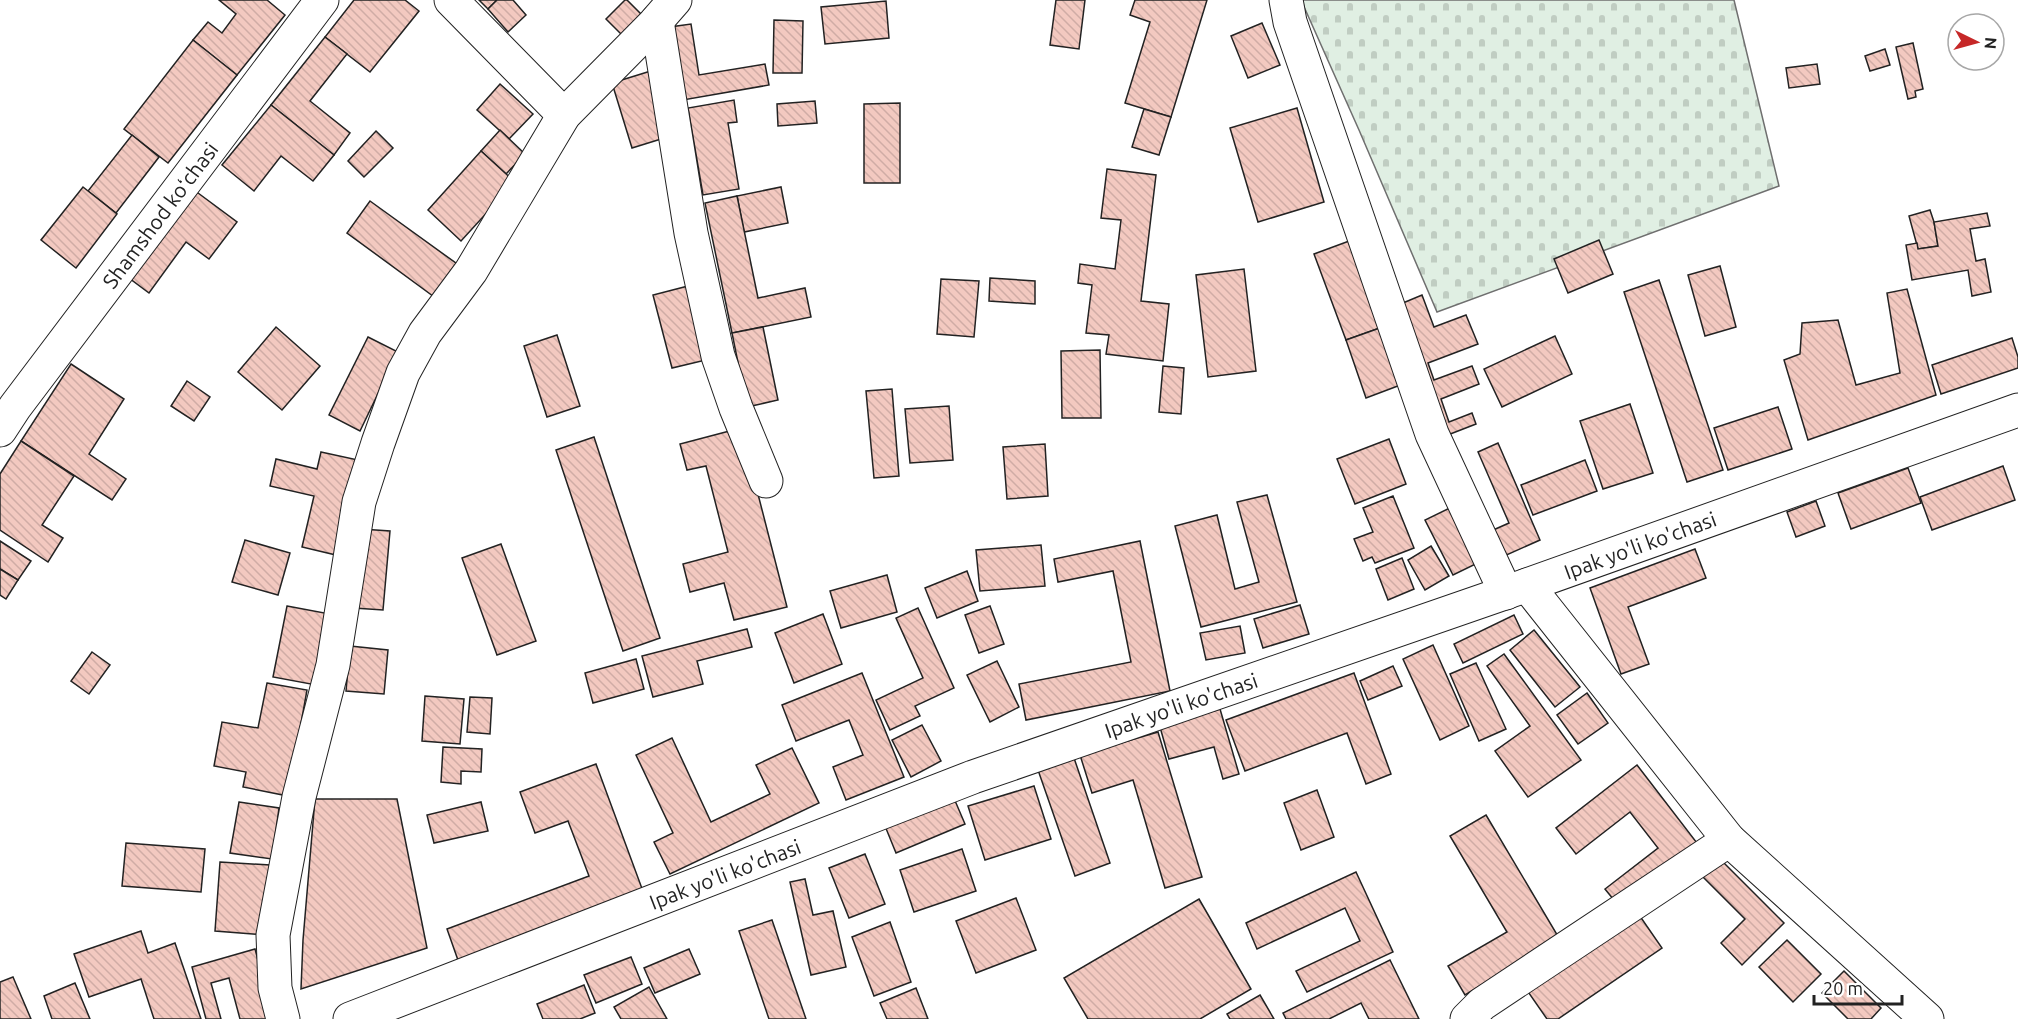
<svg xmlns="http://www.w3.org/2000/svg" width="2018" height="1019" font-family="Ubuntu,sans-serif">
<defs>
<pattern id="cemetery-stones" width="16" height="16" patternUnits="userSpaceOnUse" patternTransform="scale(1.5)"><rect width="16" height="16" fill="#e0efe3"/><path d="M2 7V4a2 2 0 0 1 4 0v3zM10 15v-3a2 2 0 0 1 4 0v3z" fill="#c0cdc2"/></pattern>
<pattern id="building-back-hatch" width="6" height="6" patternUnits="userSpaceOnUse" patternTransform="scale(1.5)"><rect width="6" height="6" fill="#f3c9c0"/><path d="M-1 5l2 2M0 0l6 6M5-1l2 2" fill="none" stroke="#d0aca5"/></pattern>
</defs>
<rect width="100%" height="100%" fill="#fff"/>
<!-- cemetery -->
<path fill="url(#cemetery-stones)" stroke="#6f6f6f" stroke-width="1.5" d="M1301 0H1734L1779 186 1437 312 1359 130Z"/>
<!-- building -->
<g fill="url(#building-back-hatch)" stroke="#222" stroke-width="1.5">
<path d="M267 0 285 15 237 75 193 40 208 22 222 33 236 14 219 0Z"/>
<path d="M354 0H405L419 11 370 72 325 37Z"/>
<path d="M479 0H497L488 9Z"/>
<path d="M497 0H513L526 15 508 32 488 9Z"/>
<path d="M625 0H627L642 15 622 35 606 19Z"/>
<path d="M1056 0H1085L1079 49 1050 45Z"/>
<path d="M1135 0H1207L1171 117 1125 103 1150 22 1130 15Z"/>
<path d="M886 1 889 38 825 44 821 7Z"/>
<path d="M774 20 803 21 802 73H773Z"/>
<path d="M1262 23 1280 65 1248 78 1231 36Z"/>
<path d="M691 24 699 75 765 64 769 85 683 100 670 27Z"/>
<path d="M325 37 347 54 310 101 350 133 334 155 271 105Z"/>
<path d="M193 40 237 75 168 163 124 129Z"/>
<path d="M1913 43 1923 89 1915 91 1916 97 1908 99 1896 47Z"/>
<path d="M1885 49 1890 65 1870 71 1865 56Z"/>
<path d="M1817 64 1820 84 1789 88 1786 68Z"/>
<path d="M654 70 674 135 632 148 612 83Z"/>
<path d="M500 84 533 114 509 139 477 110Z"/>
<path d="M734 100 737 122 728 123 739 189 703 195 688 108Z"/>
<path d="M815 101 817 123 778 126 777 104Z"/>
<path d="M900 103V183H864V104Z"/>
<path d="M271 105 334 155 313 181 281 156 254 191 222 165Z"/>
<path d="M1297 108 1324 202 1258 222 1230 128Z"/>
<path d="M1144 109 1171 117 1159 155 1132 147Z"/>
<path d="M500 130 525 154 506 174 481 151Z"/>
<path d="M376 131 393 148 364 177 348 161Z"/>
<path d="M132 135 159 157 116 213 88 191Z"/>
<path d="M481 151 515 182 461 241 428 210Z"/>
<path d="M1107 169 1156 175 1141 301 1169 304 1163 361 1106 354 1109 335 1086 333 1092 285 1078 283 1080 264 1115 269 1121 220 1101 218Z"/>
<path d="M83 187 117 214 76 268 41 240Z"/>
<path d="M781 187 788 223 744 232 737 196Z"/>
<path d="M194 190 237 222 209 259 186 242 149 293 129 278Z"/>
<path d="M737 196 758 298 805 288 811 317 732 333 705 203Z"/>
<path d="M370 201 460 266 437 299 347 233Z"/>
<path d="M1930 210 1934 222 1938 246 1918 249 1909 216Z"/>
<path d="M1987 213 1990 226 1970 229 1976 261 1985 259 1991 292 1972 296 1968 270 1912 280 1906 245 1917 243 1918 249 1938 246 1934 222Z"/>
<path d="M1360 237 1391 324 1346 340 1314 254Z"/>
<path d="M1599 240 1613 274 1568 293 1554 259Z"/>
<path d="M1720 266 1736 327 1705 336 1688 275Z"/>
<path d="M1244 269 1256 371 1208 377 1196 275Z"/>
<path d="M990 278 1035 281V304L989 301Z"/>
<path d="M941 279 979 281 974 337 937 334Z"/>
<path d="M1659 280 1723 470 1687 482 1624 292Z"/>
<path d="M692 285 710 359 672 368 653 295Z"/>
<path d="M1907 289 1936 395 1808 440 1784 360 1800 354 1802 323 1838 320 1856 385 1900 373 1887 293Z"/>
<path d="M1422 295 1434 327 1466 315 1478 344 1428 363 1434 380 1472 366 1479 384 1441 399 1449 422 1472 413 1476 424 1440 438 1391 308Z"/>
<path d="M1391 324 1411 381 1366 398 1346 340Z"/>
<path d="M276 327 320 366 282 410 238 372Z"/>
<path d="M763 327 778 400 747 407 732 333Z"/>
<path d="M557 335 580 406 547 417 524 346Z"/>
<path d="M1555 336 1572 374 1502 407 1484 369Z"/>
<path d="M368 337 398 352 360 431 329 415Z"/>
<path d="M2012 338 2018 357V368L1941 394 1932 365Z"/>
<path d="M1100 350 1101 418H1062L1061 351Z"/>
<path d="M71 364 124 399 89 454 126 479 112 500 21 441Z"/>
<path d="M1163 366 1184 368 1181 414 1159 412Z"/>
<path d="M187 381 210 397 194 421 171 406Z"/>
<path d="M892 389 899 476 874 478 866 391Z"/>
<path d="M1630 404 1653 473 1603 489 1580 421Z"/>
<path d="M949 406 953 460 910 463 905 409Z"/>
<path d="M1778 407 1792 449 1728 470 1714 428Z"/>
<path d="M741 428 787 607 734 620 724 583 690 592 683 564 728 552 706 466 687 470 680 444Z"/>
<path d="M594 437 660 638 623 651 556 450Z"/>
<path d="M1389 439 1406 484 1355 504 1337 459Z"/>
<path d="M21 441 74 476 42 525 63 538 48 562 0 530V474Z"/>
<path d="M1498 443 1540 540 1493 561 1482 535 1509 523 1478 452Z"/>
<path d="M1045 444 1048 496 1007 499 1003 447Z"/>
<path d="M321 452 358 460 336 555 302 547 314 496 270 486 276 459 317 469Z"/>
<path d="M1585 460 1597 491 1533 515 1521 485Z"/>
<path d="M2003 466 2015 500 1932 530 1920 497Z"/>
<path d="M1908 468 1921 503 1851 529 1838 493Z"/>
<path d="M1267 495 1297 602 1201 627 1175 526 1217 515 1235 589 1259 582 1237 502Z"/>
<path d="M1393 496 1414 548 1375 563 1372 557 1363 561 1354 539 1373 532 1363 508Z"/>
<path d="M1816 501 1825 526 1796 537 1787 512Z"/>
<path d="M1458 504 1486 559 1453 575 1425 520Z"/>
<path d="M361 529 390 531 383 610 354 608Z"/>
<path d="M245 540 290 553 278 595 232 582Z"/>
<path d="M0 541 31 561 18 580 0 569Z"/>
<path d="M1140 541 1170 691 1026 720 1019 684 1131 662 1113 571 1058 582 1054 559Z"/>
<path d="M501 544 536 641 497 655 462 558Z"/>
<path d="M1041 545 1045 586 980 591 976 550Z"/>
<path d="M1431 546 1449 576 1425 590 1408 560Z"/>
<path d="M1695 549 1706 578 1628 607 1649 664 1621 674 1590 588Z"/>
<path d="M1402 558 1414 589 1388 600 1376 569Z"/>
<path d="M0 569 18 580 6 599 0 595Z"/>
<path d="M967 571 978 601 937 618 925 588Z"/>
<path d="M887 575 897 612 841 628 830 591Z"/>
<path d="M1300 605 1309 634 1263 648 1254 619Z"/>
<path d="M287 606 330 614 316 685 273 677Z"/>
<path d="M990 606 1004 644 979 653 965 615Z"/>
<path d="M918 608 954 688 915 706 920 716 890 730 876 700 923 678 896 618Z"/>
<path d="M823 614 842 664 794 683 775 633Z"/>
<path d="M1514 615 1523 634 1463 663 1454 644Z"/>
<path d="M1240 626 1245 653 1206 660 1200 633Z"/>
<path d="M747 629 752 647 697 661 703 684 653 697 642 656Z"/>
<path d="M1534 630 1580 687 1555 707 1510 650Z"/>
<path d="M1433 645 1469 726 1440 740 1403 659Z"/>
<path d="M350 646 388 650 384 694 346 691Z"/>
<path d="M92 652 110 665 89 694 71 681Z"/>
<path d="M1504 654 1581 760 1528 797 1495 751 1530 726 1487 666Z"/>
<path d="M636 659 644 689 593 703 585 673Z"/>
<path d="M997 661 1019 707 990 722 967 675Z"/>
<path d="M1476 663 1506 729 1479 741 1450 674Z"/>
<path d="M1393 666 1402 686 1368 700 1360 681Z"/>
<path d="M862 673 904 777 846 800 833 767 863 755 849 720 796 741 782 705Z"/>
<path d="M1354 673 1391 774 1366 784 1347 733 1245 771 1226 720Z"/>
<path d="M267 683 307 690 288 796 243 787 246 772 214 766 222 722 258 728Z"/>
<path d="M1587 693 1608 723 1578 744 1557 715Z"/>
<path d="M425 696 464 699 460 744 422 741Z"/>
<path d="M470 697 492 698 490 734 467 732Z"/>
<path d="M1220 709 1239 774 1223 779 1214 747 1169 759 1160 727Z"/>
<path d="M922 725 941 761 911 777 892 740Z"/>
<path d="M1158 732 1202 877 1165 888 1133 780 1092 793 1080 755Z"/>
<path d="M672 738 711 822 770 794 756 765 792 748 819 803 670 874 654 842 673 833 636 755Z"/>
<path d="M443 747 482 749 481 772 461 771V784L441 782Z"/>
<path d="M1074 758 1110 863 1075 876 1038 770Z"/>
<path d="M596 764 644 894 459 963 447 929 589 876 568 821 535 833 520 792Z"/>
<path d="M1637 765 1697 843 1618 905 1605 889 1658 848 1630 812 1576 854 1556 828Z"/>
<path d="M1034 786 1051 839 985 860 968 806Z"/>
<path d="M1317 790 1334 837 1301 850 1284 803Z"/>
<path d="M953 796 965 824 896 853 885 826Z"/>
<path d="M315 799H397L427 948 301 989 303 940Z"/>
<path d="M239 802 279 808 272 859 230 853Z"/>
<path d="M481 802 488 831 434 843 427 815Z"/>
<path d="M1486 815 1559 938 1465 995 1448 966 1507 932 1450 836Z"/>
<path d="M126 843 205 849 201 892 122 886Z"/>
<path d="M962 849 976 891 914 912 900 870Z"/>
<path d="M865 854 885 904 849 918 829 868Z"/>
<path d="M1720 859 1784 923 1742 965 1721 943 1745 919 1703 877Z"/>
<path d="M220 862 270 865 265 935 215 931Z"/>
<path d="M1356 872 1393 952 1307 992 1296 971 1360 941 1345 908 1257 949 1246 923Z"/>
<path d="M805 879 813 915 833 911 846 967 811 975 790 882Z"/>
<path d="M1016 898 1036 950 976 973 956 921Z"/>
<path d="M1199 899 1251 989 1200 1019H1088L1064 978Z"/>
<path d="M1635 909 1662 948 1558 1019H1547L1524 986Z"/>
<path d="M772 920 806 1019H769L739 931Z"/>
<path d="M890 922 911 982 874 996 852 937Z"/>
<path d="M141 931 148 953 175 943 201 1019H154L141 979 89 997 74 954Z"/>
<path d="M1787 940 1821 974 1793 1002 1759 967Z"/>
<path d="M255 949 274 1019H240L229 978 211 983 221 1019H206L192 967Z"/>
<path d="M689 949 700 974 655 993 644 968Z"/>
<path d="M631 957 642 984 596 1003 584 975Z"/>
<path d="M1390 960 1419 1019H1369L1361 1003 1329 1019H1286L1283 1013Z"/>
<path d="M1844 971 1881 1008 1871 1019H1848L1822 993Z"/>
<path d="M13 977 31 1019H0V982Z"/>
<path d="M75 983 90 1019H52L44 996Z"/>
<path d="M584 985 595 1013 580 1019H543L537 1004Z"/>
<path d="M649 987 667 1019H621L614 1007Z"/>
<path d="M916 988 928 1019H887L880 1003Z"/>
<path d="M1260 995 1274 1019H1230L1227 1014Z"/>
</g>
<g fill="none" stroke-linecap="round" stroke-linejoin="round">
<!-- minor casing -->
<g stroke="#222" stroke-width="35">
<g id="minor">
<path d="M451 0 564 115"/>
<path d="M1286 0 1290 22 1432 434 1506 593"/>
<path d="M657 21 691 233 718 356 736 408 766 481"/>
<path d="M0 430 15 407 322 0"/>
<path d="M1527 585 1729 840 1927 1019"/>
<path d="M283 1019 275 988 273 935 299 797 333 665 359 502 378 443 403 373 425 333 471 271 564 115 654 24 675 0"/>
<path d="M1467 1019 1482 1004 1729 840"/>
</g>
</g>
<!-- major casing -->
<g stroke="#222" stroke-width="35">
<path id="major" d="M350 1019 973 777 1499 595 2018 410"/>
</g>
<!-- minor -->
<use href="#minor" stroke="#fff" stroke-width="33"/>
<!-- major -->
<use href="#major" stroke="#fff" stroke-width="33"/>
</g>
<g text-anchor="middle" dominant-baseline="central" stroke-width="4.5" stroke-linejoin="round" paint-order="stroke">
<!-- street labels -->
<g font-size="21" fill="#222" stroke="#fff">
<text transform="translate(160 215) rotate(-53)">Shamshod koʻchasi</text>
<text transform="translate(1640 545) rotate(-20)">Ipak yo'li ko'chasi</text>
<text transform="translate(1181 705) rotate(-19)">Ipak yo'li ko'chasi</text>
<text transform="translate(725 874) rotate(-21)">Ipak yo'li ko'chasi</text>
</g>
</g>
<!-- north arrow -->
<g transform="translate(1976 42) rotate(95)"><circle r="28" fill="#ffffff" stroke="#a7a7a7" stroke-width="1.5"/>
<path d="M0-4.5L10 22L0 15L-10 22Z" fill="#c62828"/>
<text y="-9" font-size="16" font-weight="bold" text-anchor="middle" fill="#222222">N</text>
</g>
<!-- scale -->
<path d="M1814 995v9h88v-9" fill="none" stroke="#222222" stroke-width="3"/>
<text x="1823" y="995" font-size="18" fill="#222222" stroke="#ffffff" stroke-width="4.5" paint-order="stroke">20 m</text>
</svg>
